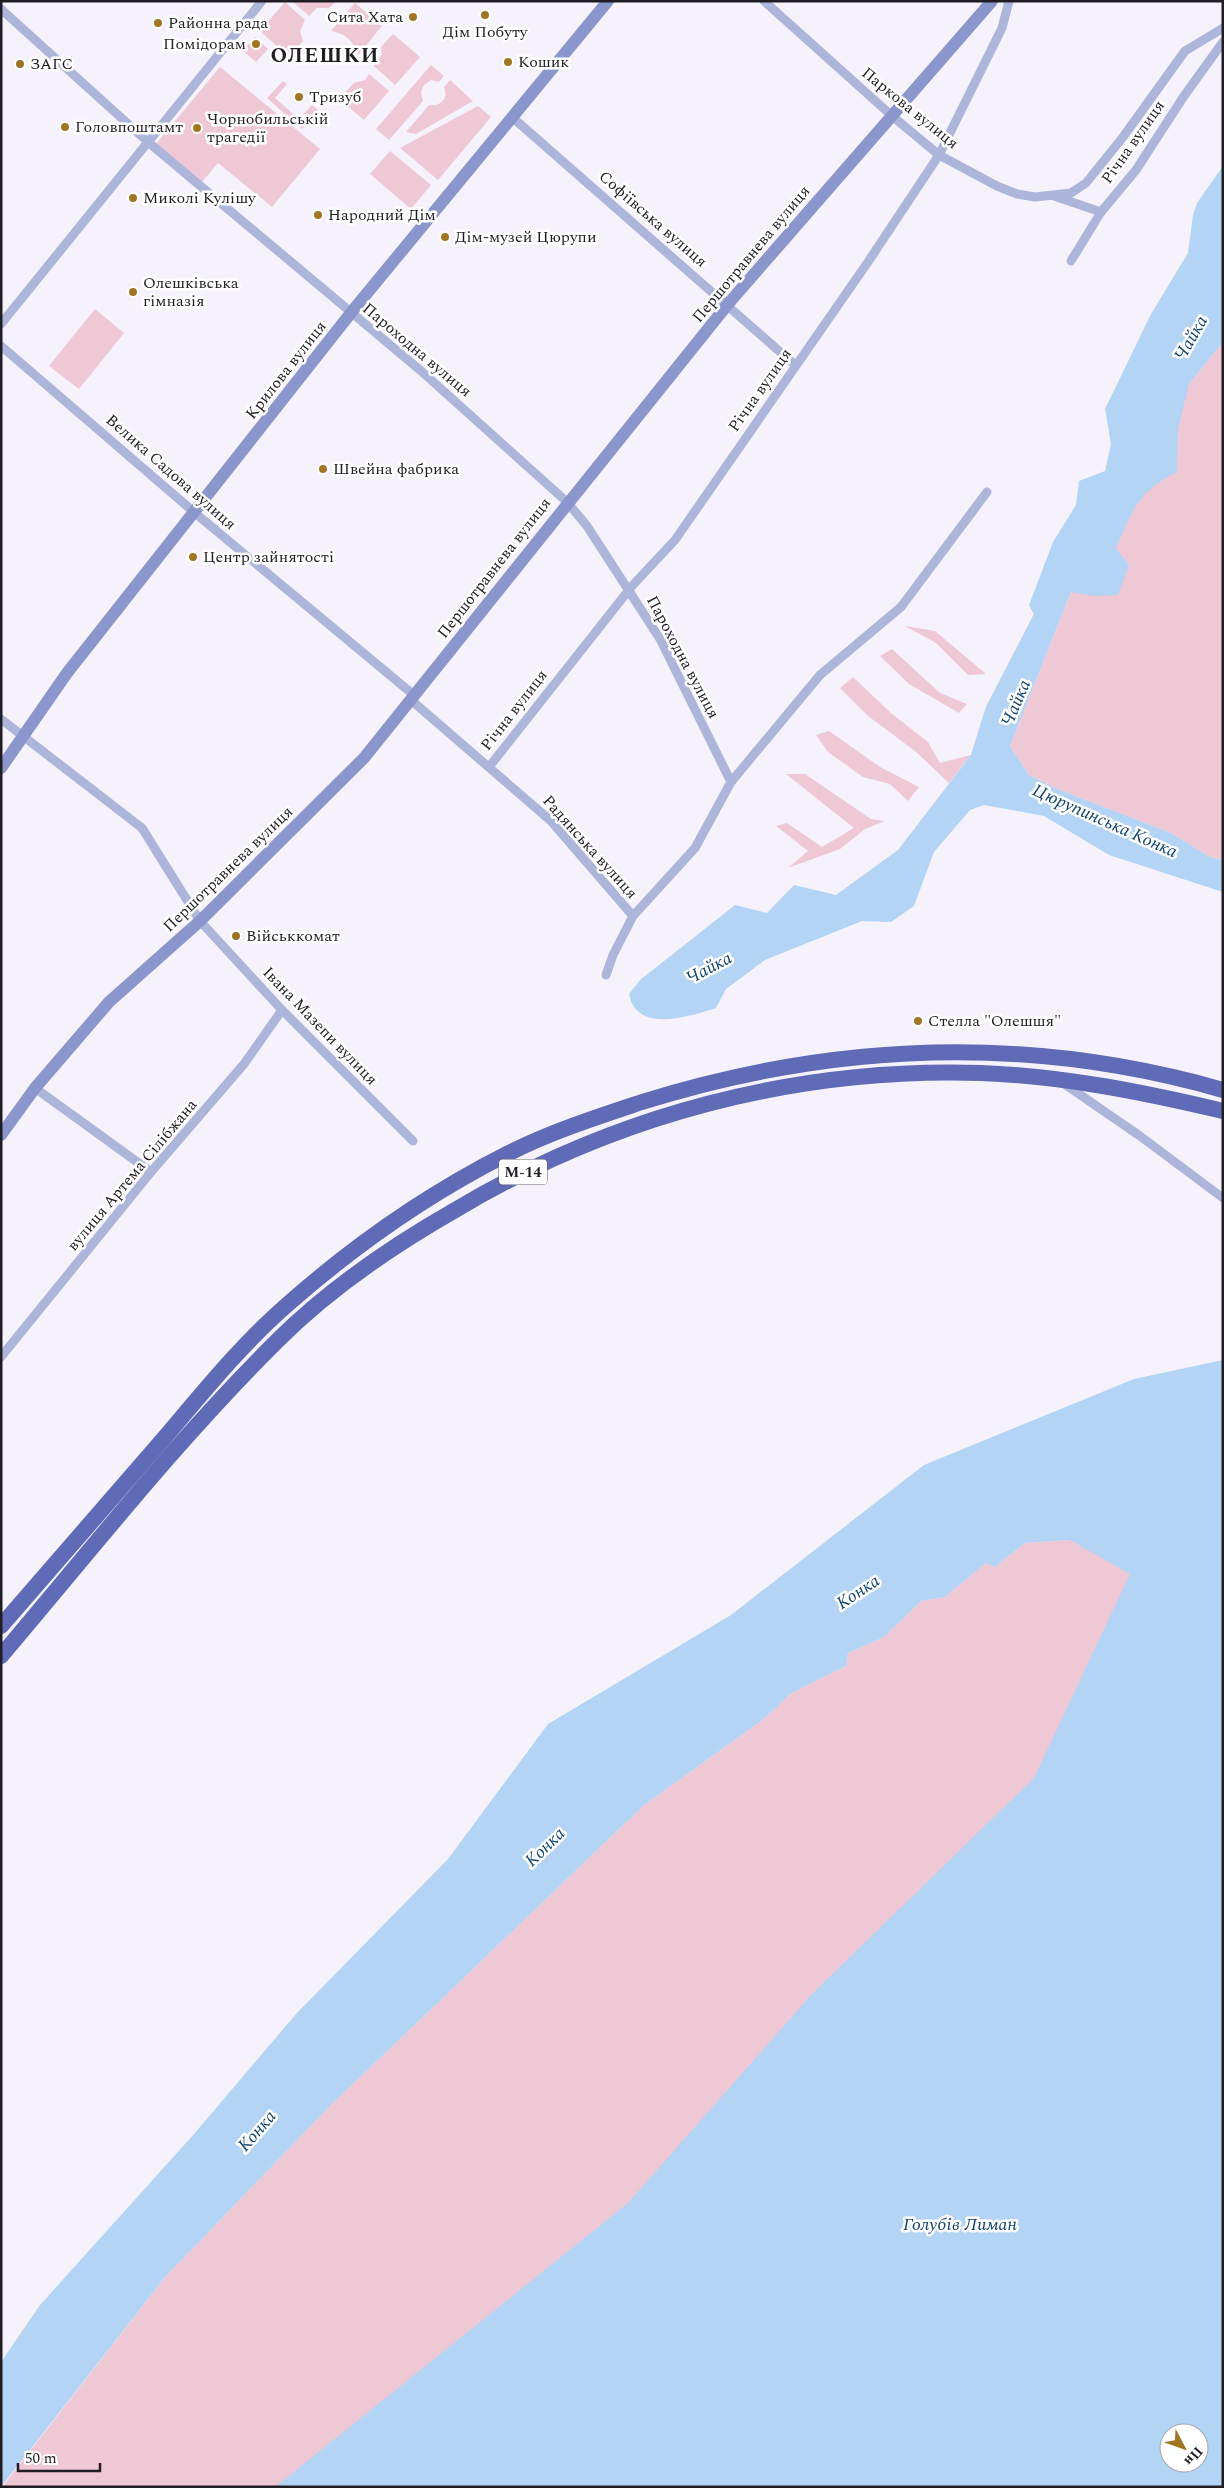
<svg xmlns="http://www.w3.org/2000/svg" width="1224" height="2488" font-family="Spectral,serif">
<rect width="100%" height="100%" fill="#f6f2fc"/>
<!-- green -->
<g fill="#eec8d4">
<path d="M292 1H336L329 8H317L309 16Z"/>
<path d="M285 2 305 20 300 31 303 41 289 57 260 31Z"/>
<path d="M355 3 382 26 358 55C353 40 346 34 331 31Z"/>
<path d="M393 34 420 57 395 85 374 66 382 54 381 47Z"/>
<path d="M255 37 268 49 256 62 243 51Z"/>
<path d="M431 65 444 76 439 82 431 80 423 86 421 93 423 101 389 140 376 129Z"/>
<path d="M220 67 320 149 272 207 218 163 202 182 156 144Z"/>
<path d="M369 74 389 91 364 120 339 99 354 83 365 80Z"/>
<path d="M450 80 473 101 416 134 406 132 429 105C441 107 449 98 444 87Z"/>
<path d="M283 81 287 84 275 98 299 119 312 105 318 110 302 129 267 98Z"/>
<path d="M478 106 491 117 438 180 400 148Z"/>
<path d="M390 151 431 185 411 209 370 174Z"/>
<path d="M95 309 124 333 79 389 49 366Z"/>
<path d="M1223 342V860L1210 857 1171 833 1055 788 1029 775 1010 746 1071 592 1189 384Z"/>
<path d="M1043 595 971 755 949 783 915 751 868 716 840 688 853 677 891 713 928 742 940 763 971 755 986 707 1034 614 1029 605Z"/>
<path d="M905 626 935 631 986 674 968 675 936 643Z"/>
<path d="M892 649 940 693 967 704 959 713 909 684 880 656Z"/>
<path d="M829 731 880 767 919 787 908 801 890 784 863 777 828 752 816 735Z"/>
<path d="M786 774H805L871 819 885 821 865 829 840 849 788 868 808 851 776 826 787 823 822 847 854 828Z"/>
<path d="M1164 1520 1053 2487H2L166 2276 331 2105 643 1806 765 1718 790 1694 846 1666 848 1653 884 1637 921 1601 945 1597 986 1563 995 1567 1025 1543 1071 1540Z"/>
</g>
<!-- water -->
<g fill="#b3d4f4" fill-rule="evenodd">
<path d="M1223 166V342L1189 384 1178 429 1177 472C1137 492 1133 510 1116 548L1129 565 1118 595 1095 596 1071 592 1010 746 1029 775 1055 788 1171 833 1210 857 1223 860V892L1109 855 1044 816 984 805 970 810 934 852 914 906 891 922 862 921 765 960 726 989 716 1008C696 1014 652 1030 635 1008 632 1005 630 998 629 994L640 980 735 905 767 913 794 885 836 895 898 850 971 755 986 707 1034 614 1029 605 1053 542 1076 505 1079 481 1105 471 1111 444 1105 409 1151 314 1188 253 1193 215 1197 203Z"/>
<path d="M1223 1360V2487H275L628 2203 811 1995 1034 1778 1130 1574 1070 1540 1025 1543 995 1567 986 1563 945 1597 921 1601 884 1637 848 1653 846 1666 790 1694 765 1718 643 1806 331 2105 166 2276 1 2487V2362L40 2305 194 2134 296 2014 448 1859 548 1724 731 1615 924 1465 1134 1379ZM1169 2433H1199V2463H1169Z"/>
</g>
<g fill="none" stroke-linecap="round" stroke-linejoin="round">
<!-- street -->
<g stroke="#adb6da" stroke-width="9">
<path d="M764 1 891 115 939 155 997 186 1017 194 1035 197 1071 193 1086 183 1123 137 1185 51 1223 28"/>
<path d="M1 9 148 142 420 370 567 502 587 526 660 639 731 782"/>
<path d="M512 117 795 365"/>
<path d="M1054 196 1101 212"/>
<path d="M1071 261 1101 212 1136 170 1184 96 1223 42"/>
<path d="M1 324 262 1"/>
<path d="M1 346 195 513 415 696"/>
<path d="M411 700 551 821 633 916"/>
<path d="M1 719 142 828 200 921 282 1010 413 1141"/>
<path d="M489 767 632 586 675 540 868 262 939 155 1002 28 1009 1"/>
<path d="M606 975 613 955 633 916 695 848 731 782 820 675 901 607 987 492"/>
<path d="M1063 1083 1140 1136 1223 1198"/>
<path d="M35 1088 151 1172"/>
<path d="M1 1357 151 1172 244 1064 282 1010"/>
</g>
<!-- secondary -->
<g stroke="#8b96cc" stroke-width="12">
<path d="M1 768 67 673 354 309 608 1"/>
<path d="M1 1135 35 1088 109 1002 200 921 364 758 728 304 992 1"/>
</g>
<!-- highway -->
<g stroke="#5f6bb6" stroke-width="16">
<path d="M1 1626C56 1563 111 1499 166 1436 205 1390 243 1343 288 1304 355 1245 428 1194 507 1154 550 1132 597 1117 642 1102 834 1042 1028 1034 1223 1090"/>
<path d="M1 1656C91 1550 178 1439 277 1341 330 1288 392 1246 457 1209 615 1115 796 1067 981 1073 1063 1076 1143 1092 1223 1111"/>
</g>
</g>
<!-- markers -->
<g fill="#a07625" stroke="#fff" stroke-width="2">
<circle cx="485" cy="15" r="5"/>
<circle cx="413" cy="17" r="5"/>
<circle cx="158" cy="23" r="5"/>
<circle cx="256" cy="44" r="5"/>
<circle cx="508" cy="62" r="5"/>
<circle cx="20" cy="64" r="5"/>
<circle cx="299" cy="97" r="5"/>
<circle cx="65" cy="127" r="5"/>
<circle cx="197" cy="128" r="5"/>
<circle cx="133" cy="198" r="5"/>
<circle cx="318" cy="215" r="5"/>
<circle cx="445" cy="237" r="5"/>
<circle cx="133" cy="292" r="5"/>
<circle cx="323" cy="469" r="5"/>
<circle cx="193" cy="557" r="5"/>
<circle cx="236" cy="936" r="5"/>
<circle cx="918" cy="1021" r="5"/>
</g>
<g text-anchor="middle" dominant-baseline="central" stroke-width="5" stroke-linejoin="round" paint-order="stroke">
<!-- shield labels -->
<rect fill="#fff" stroke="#636166" stroke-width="1" x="499" y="1159.5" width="48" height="25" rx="4"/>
<g font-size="15" font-weight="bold" fill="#201d25">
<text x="523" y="1172">М-14</text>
</g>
<!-- poi labels -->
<g font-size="16" fill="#201d25" stroke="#fff" text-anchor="start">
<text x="403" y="17" text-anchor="end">Сита Хата</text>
<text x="168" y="23">Районна рада</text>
<text x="485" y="32" text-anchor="middle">Дім Побуту</text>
<text x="246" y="44" text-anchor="end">Помідорам</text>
<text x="518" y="62">Кошик</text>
<text x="30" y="64">ЗАГС</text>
<text x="309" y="97">Тризуб</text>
<text x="207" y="119">Чорнобильській<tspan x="207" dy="18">трагедії</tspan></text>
<text x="75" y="127">Головпоштамт</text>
<text x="143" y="198">Миколі Кулішу</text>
<text x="328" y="215">Народний Дім</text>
<text x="455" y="237">Дім-музей Цюрупи</text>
<text x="143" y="283">Олешківська<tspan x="143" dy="18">гімназія</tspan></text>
<text x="333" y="469">Швейна фабрика</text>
<text x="203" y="557">Центр зайнятості</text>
<text x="246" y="936">Військкомат</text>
<text x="928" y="1021">Стелла "Олешшя"</text>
</g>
<!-- street labels -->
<g font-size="16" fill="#201d25" stroke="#fff">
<text transform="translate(910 108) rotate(39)">Паркова вулиця</text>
<text transform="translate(1133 142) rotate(-55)">Річна вулиця</text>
<text transform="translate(653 219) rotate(41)">Софіївська вулиця</text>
<text transform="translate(751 254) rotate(-50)">Першотравнева вулиця</text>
<text transform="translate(417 350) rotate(40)">Пароходна вулиця</text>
<text transform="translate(286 370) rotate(-52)">Крилова вулиця</text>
<text transform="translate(760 390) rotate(-55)">Річна вулиця</text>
<text transform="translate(171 472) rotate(41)">Велика Садова вулиця</text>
<text transform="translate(494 568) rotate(-52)">Першотравнева вулиця</text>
<text transform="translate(683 657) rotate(62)">Пароходна вулиця</text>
<text transform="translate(514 710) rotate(-52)">Річна вулиця</text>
<text transform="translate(590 847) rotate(48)">Радянська вулиця</text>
<text transform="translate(228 869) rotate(-44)">Першотравнева вулиця</text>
<text transform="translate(320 1026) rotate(46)">Івана Мазепи вулиця</text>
<text transform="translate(132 1175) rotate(-50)">вулиця Артема Сілібжана</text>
</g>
<!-- water labels -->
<g font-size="18" font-style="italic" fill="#10446c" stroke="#fff">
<text transform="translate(1191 338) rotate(-60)">Чайка</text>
<text transform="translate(1016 703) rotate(-67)">Чайка</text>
<text transform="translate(1105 821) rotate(24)">Цюрупинська Конка</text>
<text transform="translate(709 968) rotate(-28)">Чайка</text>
<text transform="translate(858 1592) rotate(-34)">Конка</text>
<text transform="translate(545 1847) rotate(-44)">Конка</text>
<text transform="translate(257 2131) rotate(-49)">Конка</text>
<text x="960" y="2224">Голубів Лиман</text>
</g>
<!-- district labels -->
<g font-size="21" font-weight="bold" letter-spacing="1" fill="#201d25" stroke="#fff">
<text x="325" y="56">ОЛЕШКИ</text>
</g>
</g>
<!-- border -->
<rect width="1224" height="2488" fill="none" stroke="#201d25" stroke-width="5"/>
<!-- north arrow -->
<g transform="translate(1184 2448) rotate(131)"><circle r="24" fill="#ffffff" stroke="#a6a5a8"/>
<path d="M0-4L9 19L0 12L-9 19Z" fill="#a07625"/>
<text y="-8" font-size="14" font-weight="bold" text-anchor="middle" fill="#201d25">Пн</text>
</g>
<!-- scale -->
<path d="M18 2463v8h82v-8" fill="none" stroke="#201d25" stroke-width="2.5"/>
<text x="25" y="2463" font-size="15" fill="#201d25" stroke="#ffffff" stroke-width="4" paint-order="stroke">50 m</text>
</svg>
